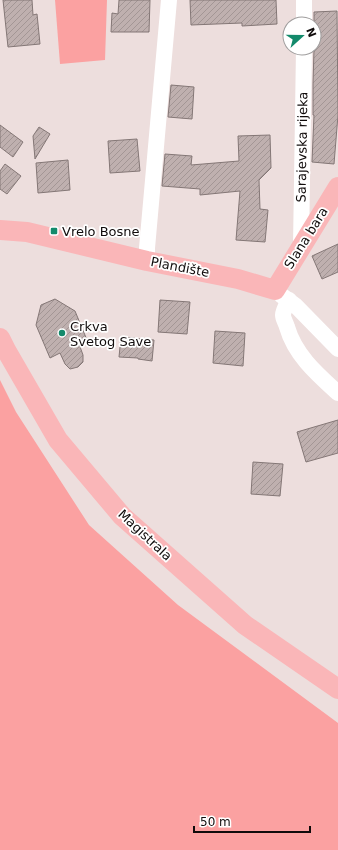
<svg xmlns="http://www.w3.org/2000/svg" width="338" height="850" font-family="'DejaVu Sans',sans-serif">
<defs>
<pattern id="building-hatch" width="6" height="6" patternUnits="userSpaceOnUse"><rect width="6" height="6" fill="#bfb0af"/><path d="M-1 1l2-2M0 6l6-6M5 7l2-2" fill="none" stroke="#a39695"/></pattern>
</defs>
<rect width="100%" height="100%" fill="#eddedd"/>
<!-- green -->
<g fill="#fba1a1">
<path d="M55 0H107L105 60 60 64Z"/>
<path d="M0 380 16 412 89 525 178 605 338 723V850H0Z"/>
</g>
<!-- building -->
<g fill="url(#building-hatch)" stroke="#847776">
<path d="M3 0H32L33 15 37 14 40 44 8 47Z"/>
<path d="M119 0H150L149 32H111L112 13 118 14Z"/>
<path d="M190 0H276L277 24 242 26V23L191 25Z"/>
<path d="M337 11 338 115 334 164 312 162 314 115H313V84L314 49V12Z"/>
<path d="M171 85 194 87 192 119 168 117Z"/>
<path d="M0 125 23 142 13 157 0 147Z"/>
<path d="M39 127 50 134 35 159 33 136Z"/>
<path d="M270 135 271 168 259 180 260 209 268 210 265 242 236 240 240 191 200 195V189L162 186 165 154 192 156 191 165 239 161 238 136Z"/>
<path d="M137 139 140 171 110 173 108 141Z"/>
<path d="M68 160 70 190 38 193 36 163Z"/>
<path d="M5 164 21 176 7 194 0 189V171Z"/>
<path d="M338 244V272L322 279 312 256Z"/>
<path d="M55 299 75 311 87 340 79 344 83 355V362L78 367 70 369 65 364 60 353 50 358 36 325 41 305Z"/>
<path d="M160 300 190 302 187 334 158 332Z"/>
<path d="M215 331 245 333 243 366 213 363Z"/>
<path d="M121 337 154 340 152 361 138 359V358L119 357Z"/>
<path d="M338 420V453L306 462 297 432Z"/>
<path d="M253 462 283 464 280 496 251 494Z"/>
</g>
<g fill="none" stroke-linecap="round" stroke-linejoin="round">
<!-- minor -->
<g stroke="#fff" stroke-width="16">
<path d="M304 24V0"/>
<path d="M301 246 304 48"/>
<path d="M147 261V248L169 0"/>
<path d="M281 295 296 306 338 349"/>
<path d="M289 300C287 304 283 311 283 315 283 319 286 323 287 327 295 355 317 374 338 393"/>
</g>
<!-- major -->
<g stroke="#fab6b8" stroke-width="20">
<path d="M0 230 27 232 147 261 238 279 275 290 338 187"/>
<path d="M0 338 6 350 58 440 122 516 245 625 338 689"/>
</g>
</g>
<!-- markers -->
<g fill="#138a6b" stroke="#fff" stroke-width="1.5">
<rect x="50" y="227" width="8" height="8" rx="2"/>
<circle cx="62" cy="333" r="4"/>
</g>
<g text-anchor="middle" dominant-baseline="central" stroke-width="3.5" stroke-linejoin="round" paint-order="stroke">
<!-- street labels -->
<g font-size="13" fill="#100b0b" stroke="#fff">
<text transform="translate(302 147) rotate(-89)">Sarajevska rijeka</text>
<text transform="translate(306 238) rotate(-58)">Slana bara</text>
<text transform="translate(180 267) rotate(11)">Plandište</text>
<text transform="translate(145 535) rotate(43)">Magistrala</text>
</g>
<!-- poi labels -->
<g font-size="13" fill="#100b0b" stroke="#fff" text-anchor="start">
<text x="62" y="231">Vrelo Bosne</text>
<text x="70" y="326">Crkva<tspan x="70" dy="15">Svetog Save</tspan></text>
</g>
</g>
<!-- north arrow -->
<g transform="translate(302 36) rotate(69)"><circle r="19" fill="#ffffff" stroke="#9f9d9d"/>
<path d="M0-3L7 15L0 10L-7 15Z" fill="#138a6b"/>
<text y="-6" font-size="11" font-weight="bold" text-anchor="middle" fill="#100b0b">N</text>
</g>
<!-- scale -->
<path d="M194 826v6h116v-6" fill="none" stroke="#100b0b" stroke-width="2"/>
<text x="200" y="826" font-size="12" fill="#100b0b" stroke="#ffffff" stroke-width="3" paint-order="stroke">50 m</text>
</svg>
